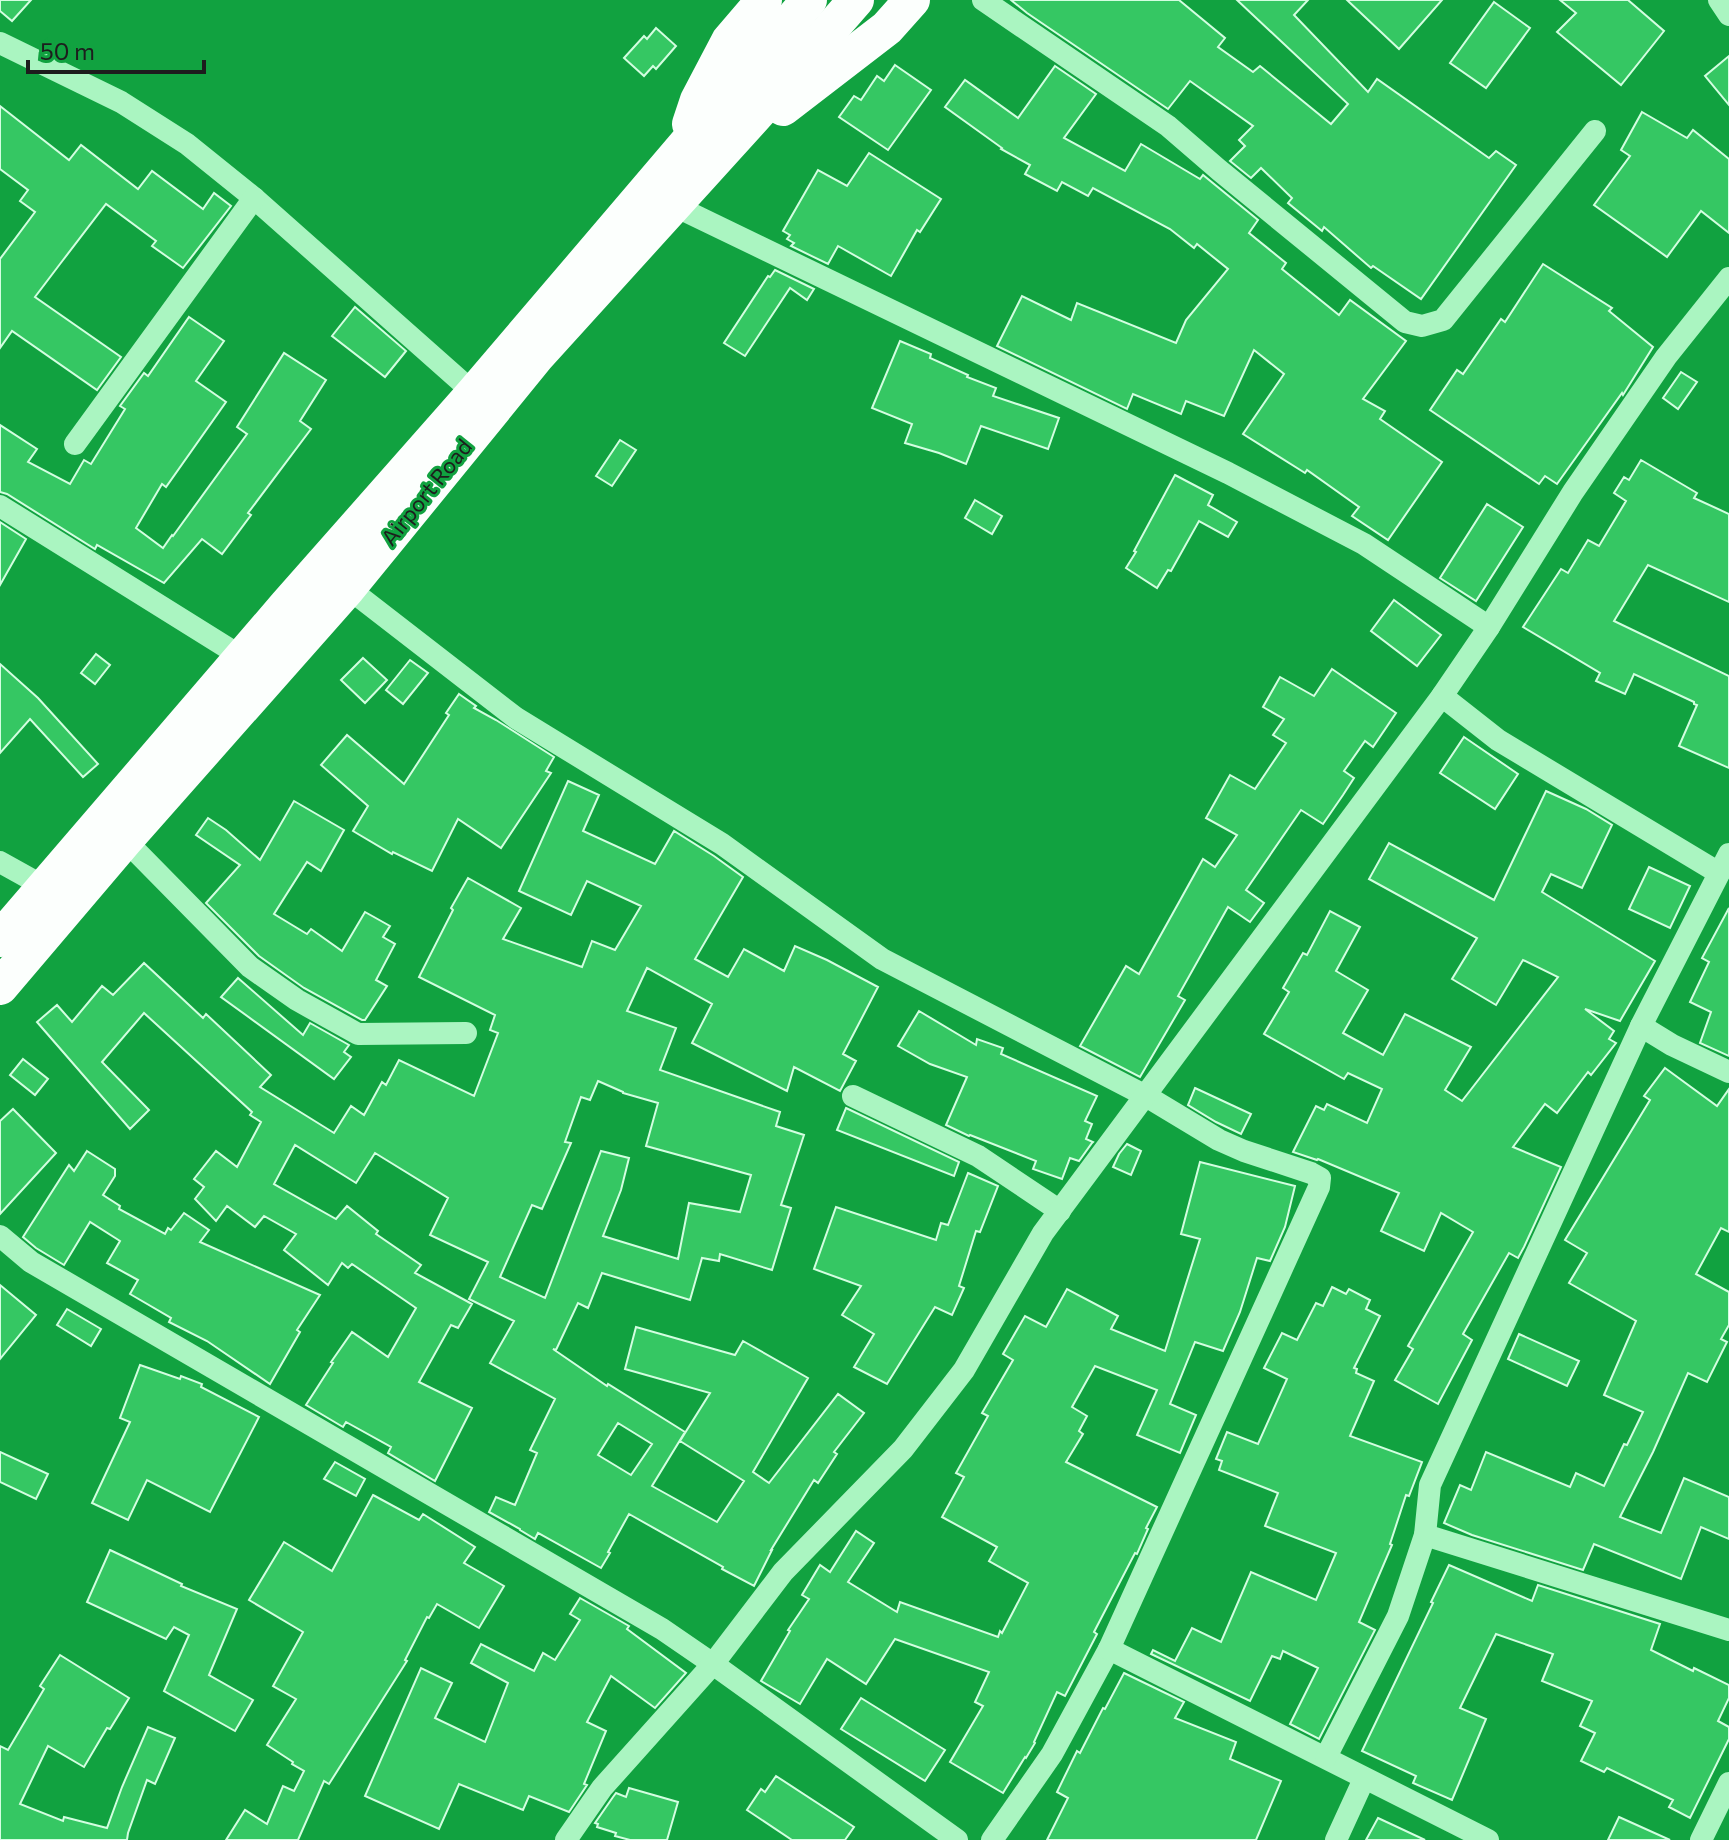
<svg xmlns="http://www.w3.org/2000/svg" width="1729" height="1840" font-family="Commissioner,sans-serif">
<rect width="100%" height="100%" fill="#11a240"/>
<!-- building -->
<g fill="#35c763" stroke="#d3fee0" stroke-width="2" fill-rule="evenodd">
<path d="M0 0H31L12 21 0 11Z"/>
<path d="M1011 0H1179L1225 38 1218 47 1253 72 1260 66 1331 124 1348 104 1237 0H1308L1294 15 1368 92 1377 79 1489 158 1496 151 1516 165 1421 299 1373 266 1371 268 1324 227 1322 231 1288 203 1292 198 1261 168 1251 178 1230 161 1245 146 1239 140 1253 126 1190 81 1168 109 1027 13Z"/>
<path d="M1347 0H1442L1399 49Z"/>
<path d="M1560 0H1628L1664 31 1621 85 1557 32 1576 13Z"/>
<path d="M1494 2 1530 28 1486 88 1450 63Z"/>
<path d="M656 28 676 46 656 69 653 66 644 76 624 58 644 36 647 39Z"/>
<path d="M1729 56V105L1705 76Z"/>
<path d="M895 65 931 90 888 150 839 117 854 96 861 100 877 76 884 81Z"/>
<path d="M1055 66 1096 94 1064 138 1125 171 1141 144 1200 179 1203 175 1258 220 1249 233 1286 263 1282 269 1339 315 1350 300 1406 341 1363 399 1385 411 1380 419 1442 462 1388 540 1352 516 1359 507 1307 470 1305 473 1243 434 1284 374 1254 350 1224 416 1186 401 1181 414 1133 394 1127 409 997 346 1022 296 1071 320 1077 303 1176 343 1186 320 1228 269 1197 244 1194 248 1170 229 1093 188 1088 196 1062 182 1057 191 1025 174 1030 165 1001 149 1002 148 945 107 965 80 1018 118Z"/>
<path d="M0 106 69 160 81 145 138 189 152 171 203 209 214 193 231 206 183 268 152 246 156 241 106 204 60 264 35 297 121 357 97 390 12 331 0 348V259L35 212 20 201 28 190 0 169Z"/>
<path d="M1642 112 1687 138 1693 130 1729 159V233L1701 211 1667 257 1594 205 1630 156 1621 150Z"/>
<path d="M869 153 941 199 920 232 917 230 891 276 838 246 828 264 791 246 794 243 787 239 790 235 783 231 818 170 847 186Z"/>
<path d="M1543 264 1612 308 1609 311 1653 347 1623 395 1622 393 1557 484 1545 476 1539 484 1430 410 1457 370 1463 374 1501 319 1505 322Z"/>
<path d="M775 270 814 289 807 300 790 288 745 356 724 343 768 276 770 277Z"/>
<path d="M355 307 406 351 385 377 332 336Z"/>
<path d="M189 317 224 341 196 381 226 402 166 487 162 484 136 528 163 548 172 535 173 536 247 434 237 427 284 353 326 380 300 421 311 429 248 513 251 515 222 554 202 539 164 583 97 545 95 549 7 494 0 492V425L37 449 28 462 70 484 84 460 91 464 125 409 120 406 144 373 148 376Z"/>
<path d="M900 341 931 354 930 358 968 375 967 377 996 388 993 396 1059 418 1048 449 981 426 966 464 939 453 905 443 912 424 872 408Z"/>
<path d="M1681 372 1697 382 1678 409 1663 398Z"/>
<path d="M620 440 636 450 612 486 596 476Z"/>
<path d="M1641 460 1697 493 1694 498 1729 514V602L1648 565 1614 621 1729 676V768L1679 746 1697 705 1694 704V702L1634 674 1625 694 1596 681 1600 673 1523 627 1561 569 1568 573 1588 540 1599 546 1626 501 1614 493 1624 477 1629 480Z"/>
<path d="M1175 475 1213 495 1208 505 1237 522 1228 537 1199 521 1171 571 1168 570 1157 588 1126 568 1136 552 1134 551Z"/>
<path d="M975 500 1002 516 992 534 965 518Z"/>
<path d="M1487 504 1523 527 1476 601 1440 578Z"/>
<path d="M0 522 26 539 0 585Z"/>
<path d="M1394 600 1441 635 1417 666 1371 631Z"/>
<path d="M96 654 110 665 95 684 81 673Z"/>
<path d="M363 658 387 680 365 703 341 680Z"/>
<path d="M410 660 428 673 403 704 386 690Z"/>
<path d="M0 664 38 698 98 764 83 777 30 719 0 753Z"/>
<path d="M1332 669 1396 713 1373 747 1365 741 1344 771 1354 778 1343 795 1323 824 1301 810 1246 890 1264 903 1250 922 1228 907 1178 996 1185 1000 1140 1077 1080 1046 1126 966 1139 974 1203 859 1215 867 1237 835 1206 818 1230 775 1255 789 1286 743 1273 735 1284 719 1263 707 1280 677 1314 696Z"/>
<path d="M459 694 476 706 474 708 496 720 554 757 546 771 551 773 501 848 458 819 432 871 393 852 392 854 353 831 368 806 321 765 347 735 404 784 449 715 446 713Z"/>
<path d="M1464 737 1518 774 1495 809 1440 773Z"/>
<path d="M568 781 599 795 583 831 655 864 674 831 714 856 743 877 695 959 728 977 744 949 784 971 795 946 827 960 878 987 843 1054 856 1061 840 1091 794 1067 787 1091 692 1043 712 1004 647 968 627 1011 676 1028 660 1070 780 1112 776 1126 804 1135 781 1205 791 1208 772 1270 720 1254 719 1261 702 1258 690 1300 602 1273 588 1308 578 1303 556 1350 553 1349 607 1386 608 1384 685 1432 652 1486 717 1522 744 1481 680 1441 710 1393 625 1369 636 1327 735 1355 743 1341 808 1378 753 1472 769 1483 838 1394 864 1413 834 1452 837 1454 818 1483 814 1480 771 1550H772L754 1586 722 1569 723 1567 629 1514 608 1552 610 1553 601 1568 538 1533 535 1539 520 1530V1529L489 1512 496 1497 515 1505 537 1453 530 1450 555 1399 490 1363 514 1321 469 1299 488 1262 430 1235 448 1198 375 1153 356 1183 295 1145 274 1184 336 1219 347 1206 378 1231 376 1234 421 1265 415 1273 472 1304 458 1328 451 1325 419 1382 472 1408 435 1481 388 1453 391 1447 346 1422 343 1427 306 1405 333 1363 331 1362 352 1332 388 1357 416 1308 352 1264 348 1268 342 1263 328 1285 284 1250 296 1234 264 1216 255 1227 227 1206 216 1221 195 1199 204 1187 194 1179 216 1151 237 1167 261 1122 250 1115 252 1112 144 1013 102 1062 149 1110 130 1129 37 1022 57 1005 72 1022 102 986 113 995 144 963 203 1018 206 1014 271 1075 260 1087 334 1133 351 1106 364 1115 382 1082 386 1085 399 1060 474 1096 498 1033 490 1030 495 1015 419 977 453 910 451 908 468 878 521 908 503 939 582 967 592 941 615 950 641 906 587 881 571 915 519 891ZM598 1081 623 1092V1093L658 1103 646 1146 751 1175 740 1212 689 1203 678 1259 603 1236 621 1190 629 1158 601 1151 545 1298 500 1277 532 1205 542 1209 571 1143 565 1142 581 1097 590 1100ZM618 1423 652 1444 631 1475 598 1455Z"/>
<path d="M1546 791 1586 809 1612 825 1582 888 1551 874 1542 892 1655 961 1620 1021 1585 1009 1614 1031 1609 1039 1616 1043 1591 1075 1588 1072 1557 1113 1545 1104 1513 1147 1561 1167 1524 1247 1518 1258 1509 1253 1463 1334 1472 1340 1438 1404 1395 1380 1413 1349 1408 1346 1473 1232 1441 1213 1424 1251 1381 1231 1399 1193 1318 1159 1317 1160 1293 1152 1316 1106 1324 1110 1327 1104 1367 1123 1382 1089 1348 1073 1344 1079 1264 1034 1289 992 1283 988 1303 953 1307 955 1330 911 1360 927 1336 971 1368 990 1343 1033 1383 1055 1405 1014 1471 1047 1445 1090 1462 1101 1558 977 1523 960 1496 1005 1452 979 1477 938 1369 879 1389 843 1494 900Z"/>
<path d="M294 801 344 830 321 871 307 862 274 914 307 934 311 929 342 951 365 912 390 926 383 937 395 944 376 980 387 986 365 1020H362L304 988 259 956 206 903 240 865 196 835 208 818 226 830 260 860Z"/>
<path d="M1649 867 1690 886 1670 928 1629 909Z"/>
<path d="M1729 908V1056L1700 1043 1711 1012 1690 1002 1709 962 1702 958Z"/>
<path d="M238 978 303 1035 310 1023 349 1045 344 1052 351 1057 334 1079 221 997Z"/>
<path d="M919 1011 976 1045 977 1039 1003 1048 1001 1054 1097 1096 1085 1121 1092 1124 1086 1139 1093 1142 1092 1143 1079 1161 1070 1158 1062 1179 1033 1169 1036 1161 970 1135 969 1136 946 1125 967 1077 930 1064 898 1046Z"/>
<path d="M23 1059 48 1079 35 1095 10 1075Z"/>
<path d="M1665 1068 1717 1106 1729 1089V1232L1721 1228 1696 1274 1729 1292V1325L1721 1339 1727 1342 1707 1382 1688 1373 1653 1452 1620 1517 1661 1533 1684 1478 1729 1497V1539L1701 1527 1681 1579 1594 1544 1583 1570 1472 1535 1444 1523 1460 1485 1471 1490 1486 1452 1570 1487 1576 1473 1604 1486 1624 1444 1627 1445 1643 1412 1604 1395 1636 1321 1569 1283 1587 1253 1565 1240 1650 1100 1644 1096Z"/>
<path d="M1195 1088 1251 1114 1241 1134 1216 1122 1188 1105Z"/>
<path d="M846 1108 959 1162 954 1176 837 1130Z"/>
<path d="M13 1109 56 1153 0 1214V1121Z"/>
<path d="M1127 1144 1141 1151 1131 1175 1113 1167 1119 1154Z"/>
<path d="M87 1151 115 1169V1176L103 1195 120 1206 119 1209 165 1234 168 1228 171 1230 184 1213 209 1230 200 1242 320 1295 297 1330 300 1332 270 1384 207 1341 169 1322 171 1318 130 1294 138 1280 107 1263 120 1241 90 1222 64 1265 36 1248 23 1237 69 1165 74 1171Z"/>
<path d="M1200 1162 1295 1186 1285 1227 1270 1261 1257 1258 1240 1312 1223 1351 1195 1342 1170 1404 1196 1415 1180 1453 1137 1435 1157 1390 1095 1366 1072 1407 1087 1416 1079 1431 1083 1434 1066 1462 1157 1507 1146 1528 1148 1529 1137 1554 1135 1553 1094 1632 1097 1634 1065 1696 1057 1692 1034 1742 1035 1743 1026 1758 1025 1757 1003 1793 950 1762 983 1706 975 1702 989 1672 895 1639 866 1684 827 1659 800 1704 761 1681 790 1631 788 1630 809 1599 802 1595 820 1565 830 1572 856 1531 874 1543 848 1582 897 1612 900 1602 998 1637 1000 1631 1002 1633 1028 1583 989 1561 997 1547 942 1517 964 1477 956 1473 988 1416 982 1413 1013 1360 1003 1354 1025 1316 1046 1327 1067 1289 1118 1316 1111 1329 1165 1351 1200 1239 1181 1234Z"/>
<path d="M968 1173 998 1186 980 1232 976 1231 959 1286 964 1288 952 1315 935 1307 887 1384 854 1367 874 1334 842 1315 861 1286 814 1269 836 1207 936 1240 941 1223 948 1225Z"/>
<path d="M0 1285 36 1315 0 1359Z"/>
<path d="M1332 1287 1346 1294 1349 1289 1370 1300 1366 1309 1380 1316 1354 1368 1357 1369 1356 1373 1374 1381 1350 1436 1422 1462 1409 1496 1406 1495 1390 1544 1392 1545 1359 1622 1375 1630 1319 1739 1290 1724 1318 1668 1283 1651 1280 1659 1272 1656 1250 1701 1151 1654 1153 1650 1175 1661 1192 1628 1221 1642 1251 1572 1316 1600 1336 1553 1265 1526 1278 1493 1219 1470 1222 1461 1216 1459 1227 1432 1258 1444 1287 1379 1264 1368 1282 1333 1297 1340 1316 1303 1323 1306Z"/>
<path d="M67 1309 101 1329 91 1346 57 1325Z"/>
<path d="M1519 1334 1579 1361 1567 1386 1508 1359Z"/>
<path d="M140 1365 180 1379 181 1376 202 1384 201 1387 259 1417 210 1512 147 1480 128 1520 92 1503 130 1422 120 1418Z"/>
<path d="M0 1452 48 1474 36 1499 0 1482Z"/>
<path d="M335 1462 365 1479 356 1496 324 1479Z"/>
<path d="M373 1495 419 1520 423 1514 475 1547 464 1563 504 1586 479 1628 437 1604 429 1618 427 1617 405 1660 407 1661 329 1784 324 1781 298 1840H226L245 1810 267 1824 283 1786 294 1791 304 1771 292 1764 293 1762 267 1745 296 1699 273 1686 303 1632 249 1600 284 1542 332 1571Z"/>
<path d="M110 1550 182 1584 181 1586 237 1609 209 1675 253 1700 235 1731 164 1691 189 1635 174 1627 166 1639 87 1602Z"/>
<path d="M1449 1565 1532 1601 1538 1585 1660 1624 1651 1650 1693 1671 1694 1668 1729 1685V1698L1718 1721 1729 1727V1739L1690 1818 1669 1807 1673 1800 1607 1768 1604 1772 1581 1761 1595 1733 1580 1726 1592 1701 1542 1681 1553 1654 1496 1634 1460 1708 1486 1719 1452 1800 1413 1783 1416 1776 1362 1751 1433 1603 1431 1602Z"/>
<path d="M580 1598 629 1626 627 1629 686 1673 655 1708 611 1676 587 1722 606 1731 584 1784 587 1785 569 1812 529 1796 523 1810 459 1784 439 1829 365 1796 421 1668 452 1683 435 1718 485 1742 508 1683 471 1663 481 1644 534 1671 543 1653 555 1660 580 1620 570 1614Z"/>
<path d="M60 1655 129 1698 110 1729 107 1728 84 1767 48 1746 20 1804 63 1821 64 1817 107 1828 122 1787 148 1727 175 1738 155 1784 147 1780 128 1833 127 1840H0V1746L8 1750 44 1689 40 1686Z"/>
<path d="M1124 1673 1184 1702 1175 1718 1236 1742 1230 1759 1281 1781 1256 1840H1047L1068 1798 1057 1792 1077 1751 1080 1753 1103 1708 1105 1709Z"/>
<path d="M861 1698 945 1750 925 1781 841 1729Z"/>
<path d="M776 1776 854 1827 845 1840H792L747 1810 761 1789 765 1792Z"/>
<path d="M629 1788 678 1802 667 1840H630L615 1836 616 1833 597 1827 598 1824 595 1823 613 1797 616 1793 626 1797Z"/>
<path d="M1619 1817 1670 1840H1608Z"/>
<path d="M1378 1818 1425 1840H1366Z"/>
</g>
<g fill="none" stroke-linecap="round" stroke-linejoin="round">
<!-- minor -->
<g stroke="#aaf5c1" stroke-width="22">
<path d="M983 0 1168 126 1219 170 1405 322 1422 326 1443 320 1595 131"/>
<path d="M1719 0 1729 15"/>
<path d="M0 43 121 102 187 144 254 198 474 393"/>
<path d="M675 206 1228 473 1364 544 1489 627"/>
<path d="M75 444 254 198"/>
<path d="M0 506 242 657"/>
<path d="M348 588 516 718 722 844 882 959 1146 1096 1219 1140 1244 1151 1311 1173 1320 1178 1319 1187 1109 1649 1052 1754 992 1840"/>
<path d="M1442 696 1498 740 1719 873"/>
<path d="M125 840 250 967 297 1000 358 1034 466 1033"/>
<path d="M0 862 45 887"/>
<path d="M1641 1026 1672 1045 1729 1072"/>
<path d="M853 1096 978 1156 1060 1211"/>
<path d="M0 1236 31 1262 662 1629 713 1664 957 1840"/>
<path d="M1425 1535 1729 1630"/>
<path d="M1109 1649 1488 1840"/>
<path d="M1326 1757 1398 1616 1425 1535 1430 1485 1641 1026 1729 854"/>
<path d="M566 1840 602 1788 713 1664 783 1572 903 1449 964 1370 1043 1233 1442 696 1489 627 1573 492 1666 357 1729 278"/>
<path d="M1336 1840 1364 1779"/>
<path d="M1701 1840 1729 1783"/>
</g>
<!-- trunk -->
<g stroke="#fcfffd" stroke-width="36">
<path d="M783 108 887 28 912 0"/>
<path d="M690 124 698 100 729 41 764 0"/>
<path d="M0 939 286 606 474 393 809 0"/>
<path d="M0 987 125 840 348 588 537 356 761 109 856 0"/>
</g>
</g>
<g text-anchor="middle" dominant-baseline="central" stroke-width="6" stroke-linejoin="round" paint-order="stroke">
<!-- street labels -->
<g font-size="22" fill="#1d1d1d" stroke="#11a240">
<text transform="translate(426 492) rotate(-51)">Airport Road</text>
</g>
</g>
<!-- scale -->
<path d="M28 60v12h176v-12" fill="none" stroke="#1d1d1d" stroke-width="4"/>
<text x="40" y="60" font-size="24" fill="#1d1d1d" stroke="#11a240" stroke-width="6" paint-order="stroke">50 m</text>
</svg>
